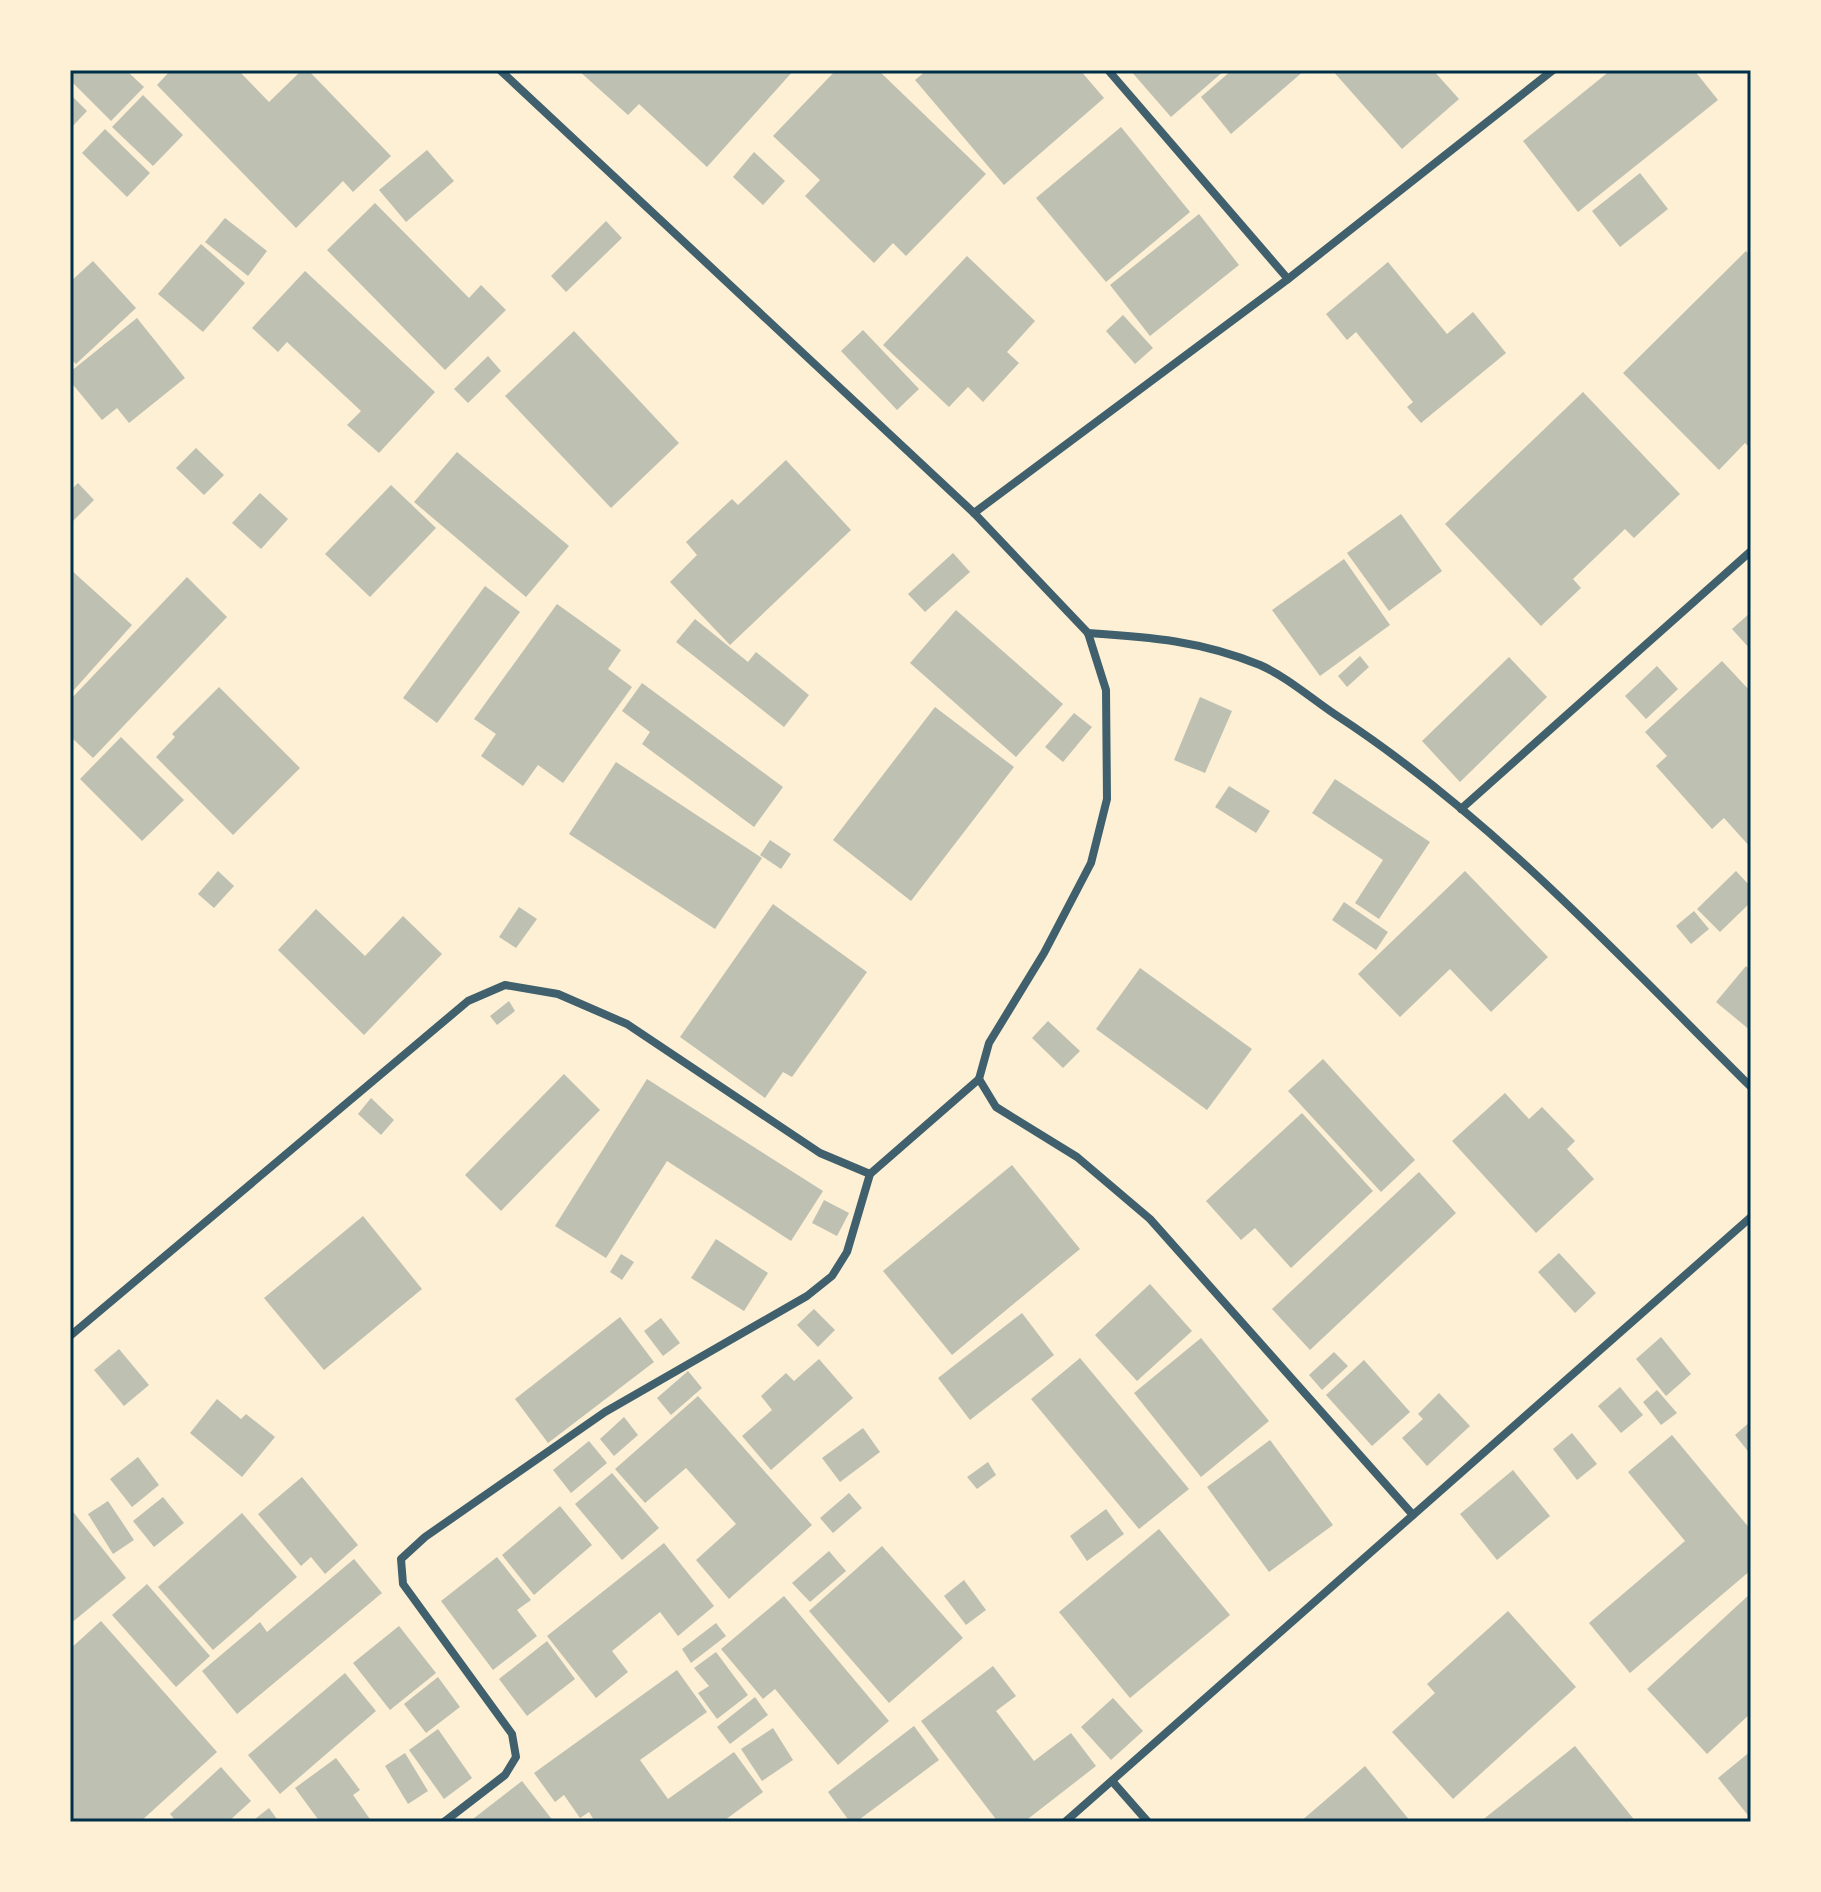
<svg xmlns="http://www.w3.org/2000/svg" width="1821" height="1892" font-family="Jost,sans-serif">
<rect width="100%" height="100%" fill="#fdf0d5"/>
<!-- building -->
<g fill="#bec0b2">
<path d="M70 70H126L144 87 111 121 70 80Z"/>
<path d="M171 70H238L269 102 302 70H308L391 156 353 192 343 181 296 228 157 85Z"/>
<path d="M578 70H794L707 167 639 104 628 115Z"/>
<path d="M836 70H878L986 174 906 256 893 243 874 263 805 196 820 180 773 136Z"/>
<path d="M927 70H1080L1104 98 1004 185 915 80Z"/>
<path d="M1130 70H1225L1171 117Z"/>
<path d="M1232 70H1305L1231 134 1201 97Z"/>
<path d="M1332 70H1433L1459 99 1402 149Z"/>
<path d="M1611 70H1694L1718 100 1578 212 1523 141Z"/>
<path d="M70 94 87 111 70 129Z"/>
<path d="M143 95 183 135 153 166 112 127Z"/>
<path d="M1121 127 1190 212 1106 282 1036 198Z"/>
<path d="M105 129 150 173 127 197 82 153Z"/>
<path d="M427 150 454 181 406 222 379 190Z"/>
<path d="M754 152 785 181 763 205 733 177Z"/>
<path d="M1640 173 1668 209 1620 247 1592 211Z"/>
<path d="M375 203 469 298 481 285 506 310 445 370 327 250Z"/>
<path d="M1199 214 1239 265 1150 336 1110 285Z"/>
<path d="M225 218 267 251 248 276 205 242Z"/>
<path d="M606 221 622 238 566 292 551 276Z"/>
<path d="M201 244 245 283 203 332 158 294Z"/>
<path d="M1746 251 1751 256V449L1745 443 1719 470 1623 373Z"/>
<path d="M967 256 1035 321 1007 352 1019 363 983 402 968 387 949 407 883 345Z"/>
<path d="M93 261 136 308 76 364 70 358V282Z"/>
<path d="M1388 262 1447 334 1473 312 1506 353 1421 423 1407 407 1413 402 1356 332 1347 340 1326 314Z"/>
<path d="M305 271 435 392 379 453 347 425 361 411 287 342 278 352 252 328Z"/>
<path d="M1123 315 1153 348 1135 364 1106 331Z"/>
<path d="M137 318 185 378 129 423 117 408 102 420 70 381V372Z"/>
<path d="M863 330 919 389 897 410 841 351Z"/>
<path d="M574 331 679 443 611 508 505 396Z"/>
<path d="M488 356 501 371 468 403 454 389Z"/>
<path d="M1583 392 1680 494 1634 538 1625 529 1573 579 1581 588 1541 626 1445 524Z"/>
<path d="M196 448 224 475 204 495 176 468Z"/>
<path d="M457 452 569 546 526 597 414 502Z"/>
<path d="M786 460 851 530 730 645 670 582 697 555 686 542 732 499 738 505Z"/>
<path d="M78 483 94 500 70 524V491Z"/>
<path d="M391 485 436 528 370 597 325 554Z"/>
<path d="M260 493 288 519 261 549 232 523Z"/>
<path d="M1401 514 1442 571 1389 611 1347 553Z"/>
<path d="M953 553 970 572 925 612 908 594Z"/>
<path d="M1344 559 1390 625 1320 676 1272 610Z"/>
<path d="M70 569 132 625 73 691 70 689Z"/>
<path d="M187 577 227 617 93 758 70 736V700Z"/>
<path d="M485 586 520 612 437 723 403 698Z"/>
<path d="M557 604 621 650 608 669 632 687 563 783 538 765 523 786 481 756 496 734 474 719Z"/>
<path d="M956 610 1063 704 1016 757 910 663Z"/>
<path d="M1751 612V650L1732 629Z"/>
<path d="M695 619 748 662 756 652 809 695 784 727 676 642Z"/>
<path d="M1360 656 1369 667 1347 687 1338 676Z"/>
<path d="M1509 657 1547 697 1460 782 1422 741Z"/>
<path d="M1722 661 1751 692V848L1724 818 1712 829 1656 766 1667 756 1645 732Z"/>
<path d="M1657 666 1678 689 1646 719 1625 696Z"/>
<path d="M642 683 783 787 754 827 642 744 650 732 622 711Z"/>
<path d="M219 687 300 768 233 835 156 757 175 737 172 734Z"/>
<path d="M1200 697 1232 711 1205 773 1174 760Z"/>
<path d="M935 707 1014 767 911 901 833 840Z"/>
<path d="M1074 713 1092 727 1063 762 1045 747Z"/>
<path d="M121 737 184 800 142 841 80 779Z"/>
<path d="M616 762 762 858 715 929 569 834Z"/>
<path d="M1335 779 1430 842 1379 919 1355 903 1383 860 1312 813Z"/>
<path d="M1229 786 1270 811 1256 833 1215 807Z"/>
<path d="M770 840 791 854 781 869 760 855Z"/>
<path d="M218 871 234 886 214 908 198 894Z"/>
<path d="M1465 871 1548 957 1491 1012 1450 969 1400 1017 1358 974Z"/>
<path d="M1736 871 1751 887V902L1720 932 1697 909Z"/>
<path d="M1344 902 1388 932 1376 950 1332 920Z"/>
<path d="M773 904 867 972 792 1077 783 1072 765 1098 680 1037Z"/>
<path d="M519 907 537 919 516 948 499 937Z"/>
<path d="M316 909 365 956 403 916 442 954 364 1035 278 950Z"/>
<path d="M1694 911 1709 929 1691 944 1676 926Z"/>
<path d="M1746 966 1751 971V1031L1716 1002Z"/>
<path d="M1140 968 1252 1049 1207 1110 1096 1029Z"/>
<path d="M509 1001 515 1011 497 1025 490 1016Z"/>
<path d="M1048 1021 1080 1051 1063 1068 1032 1038Z"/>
<path d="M1323 1059 1415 1160 1381 1192 1288 1091Z"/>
<path d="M564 1074 600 1110 501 1211 465 1175Z"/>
<path d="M647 1079 823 1191 791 1241 667 1161 606 1258 555 1226Z"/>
<path d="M1505 1093 1529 1119 1542 1107 1575 1141 1567 1149 1594 1179 1536 1233 1452 1141Z"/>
<path d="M371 1098 394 1120 381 1135 358 1114Z"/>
<path d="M1302 1113 1373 1191 1291 1268 1255 1228 1241 1240 1206 1201Z"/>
<path d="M1012 1165 1080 1249 952 1355 883 1271Z"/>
<path d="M1419 1172 1456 1213 1310 1350 1272 1309Z"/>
<path d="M824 1200 849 1213 837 1236 812 1223Z"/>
<path d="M363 1216 422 1289 324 1370 264 1298Z"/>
<path d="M716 1239 768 1273 744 1311 691 1278Z"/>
<path d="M1559 1253 1596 1293 1575 1313 1538 1272Z"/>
<path d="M621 1254 634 1262 622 1280 610 1272Z"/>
<path d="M1150 1284 1192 1331 1137 1381 1095 1335Z"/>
<path d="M814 1309 835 1330 818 1347 797 1325Z"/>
<path d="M1022 1313 1054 1355 970 1420 938 1378Z"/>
<path d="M620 1317 654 1362 548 1443 515 1399Z"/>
<path d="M661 1318 680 1343 663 1356 644 1331Z"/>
<path d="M1661 1337 1691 1374 1666 1396 1636 1359Z"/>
<path d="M1201 1338 1269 1421 1201 1477 1134 1393Z"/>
<path d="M119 1349 149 1385 124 1406 94 1370Z"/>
<path d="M1334 1352 1348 1366 1322 1390 1309 1375Z"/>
<path d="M1080 1358 1189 1489 1139 1529 1031 1399Z"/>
<path d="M819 1359 853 1398 771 1470 742 1436 772 1410 761 1396 786 1373 794 1381Z"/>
<path d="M1364 1360 1410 1412 1372 1446 1326 1395Z"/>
<path d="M688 1371 702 1388 671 1415 657 1398Z"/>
<path d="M1620 1387 1643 1415 1621 1433 1598 1406Z"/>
<path d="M1657 1390 1677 1413 1661 1425 1643 1402Z"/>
<path d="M1439 1393 1470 1426 1427 1466 1402 1438 1423 1419 1418 1414Z"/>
<path d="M698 1396 812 1525 729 1599 696 1560 736 1524 686 1468 645 1503 615 1469Z"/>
<path d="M217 1399 241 1419 246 1414 275 1437 242 1477 190 1433Z"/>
<path d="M624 1417 638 1435 614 1456 600 1439Z"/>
<path d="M1751 1421V1455L1735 1435Z"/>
<path d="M863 1428 880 1452 840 1482 822 1458Z"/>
<path d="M1572 1433 1597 1464 1577 1480 1553 1449Z"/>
<path d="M1672 1435 1751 1530V1570L1630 1673 1589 1623 1685 1541 1628 1472Z"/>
<path d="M1270 1440 1333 1525 1269 1572 1207 1487Z"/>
<path d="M589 1441 607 1463 571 1493 553 1470Z"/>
<path d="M138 1457 159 1485 132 1507 110 1479Z"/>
<path d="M988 1462 996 1475 977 1489 967 1477Z"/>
<path d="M1513 1470 1550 1516 1497 1560 1460 1514Z"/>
<path d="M612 1473 659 1528 622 1560 575 1504Z"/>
<path d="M302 1477 358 1545 325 1574 311 1557 301 1566 258 1514Z"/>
<path d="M849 1493 862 1508 833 1533 820 1518Z"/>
<path d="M163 1497 184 1523 154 1547 133 1521Z"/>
<path d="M108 1501 134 1540 113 1554 88 1514Z"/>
<path d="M560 1506 592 1545 534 1595 502 1555Z"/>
<path d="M70 1508 126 1578 70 1624Z"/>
<path d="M1106 1509 1124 1534 1087 1561 1070 1536Z"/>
<path d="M242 1513 297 1577 213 1650 158 1587Z"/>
<path d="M1159 1529 1230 1615 1130 1698 1059 1612Z"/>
<path d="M664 1543 714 1606 678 1636 660 1612 612 1651 628 1672 596 1698 547 1636Z"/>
<path d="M882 1546 963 1638 889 1703 809 1611Z"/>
<path d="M829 1551 846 1571 810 1602 792 1583Z"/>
<path d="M497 1557 531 1600 517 1610 537 1636 493 1670 441 1601Z"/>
<path d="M354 1559 382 1593 237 1714 202 1671 260 1622 267 1632Z"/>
<path d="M964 1580 986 1610 966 1625 944 1596Z"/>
<path d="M147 1584 210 1656 176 1687 112 1615Z"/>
<path d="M1751 1593V1713L1707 1754 1647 1689Z"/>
<path d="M784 1596 889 1721 838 1765 775 1689 763 1699 721 1649Z"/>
<path d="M1508 1611 1576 1687 1453 1799 1392 1732 1435 1693 1427 1684Z"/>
<path d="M101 1621 217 1752 140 1822H70V1649Z"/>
<path d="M716 1623 726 1636 691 1663 682 1649Z"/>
<path d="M399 1626 436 1673 390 1710 353 1663Z"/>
<path d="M547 1641 575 1679 527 1716 499 1679Z"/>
<path d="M716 1652 748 1695 717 1719 698 1693 709 1686 694 1668Z"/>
<path d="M993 1666 1016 1696 996 1711 1034 1761 1071 1733 1096 1766 1024 1822H998L921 1721Z"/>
<path d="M677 1670 707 1712 640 1760 668 1799 734 1752 763 1792 725 1820 726 1822H595L589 1812 580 1818 564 1795 555 1802 534 1773Z"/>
<path d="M345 1673 376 1711 280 1794 248 1755Z"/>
<path d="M438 1677 460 1707 426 1733 404 1704Z"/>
<path d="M755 1697 768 1715 730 1744 717 1727Z"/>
<path d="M1113 1698 1143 1731 1111 1760 1081 1727Z"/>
<path d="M914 1726 939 1760 856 1822H850L828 1792Z"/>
<path d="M773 1728 793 1760 762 1781 741 1749Z"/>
<path d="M438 1729 472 1778 444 1799 409 1750Z"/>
<path d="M1575 1746 1636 1822H1480Z"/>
<path d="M1751 1751V1819L1718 1778Z"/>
<path d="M405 1753 428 1791 408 1804 385 1766Z"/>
<path d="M336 1758 360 1790 353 1795 372 1822H320L295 1788Z"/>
<path d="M1365 1766 1411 1822H1300Z"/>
<path d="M221 1767 251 1801 228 1822H177L170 1814Z"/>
<path d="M522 1781 554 1822H469Z"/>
<path d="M269 1808 279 1822H251Z"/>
</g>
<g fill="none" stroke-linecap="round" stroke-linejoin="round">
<!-- minor -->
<g stroke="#3f606c" stroke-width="8">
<path d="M500 70 974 513 1088 633 1106 690 1107 799 1091 863 1044 953 989 1043 979 1079 996 1107 1077 1157 1150 1219 1413 1515"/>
<path d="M1108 70 1288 279"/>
<path d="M974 513 1288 279 1553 70"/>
<path d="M1088 633C1151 637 1201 641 1260 665 1287 677 1312 699 1336 715 1492 817 1620 957 1751 1087"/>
<path d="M1461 809 1751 551"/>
<path d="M70 1336 468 1001 505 985 558 994 627 1024 820 1153 870 1174"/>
<path d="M1112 1781 1148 1822"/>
<path d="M444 1822 505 1775 516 1757 512 1734 403 1584 401 1559 425 1537 605 1412 807 1296 832 1276 847 1252 870 1174 979 1079"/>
<path d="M1065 1822 1751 1217"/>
</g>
</g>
<!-- border -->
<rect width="1821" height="1892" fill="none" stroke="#fdf0d5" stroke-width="144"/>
<rect x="72" y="72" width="1677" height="1748" fill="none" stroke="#003049" stroke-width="3"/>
</svg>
